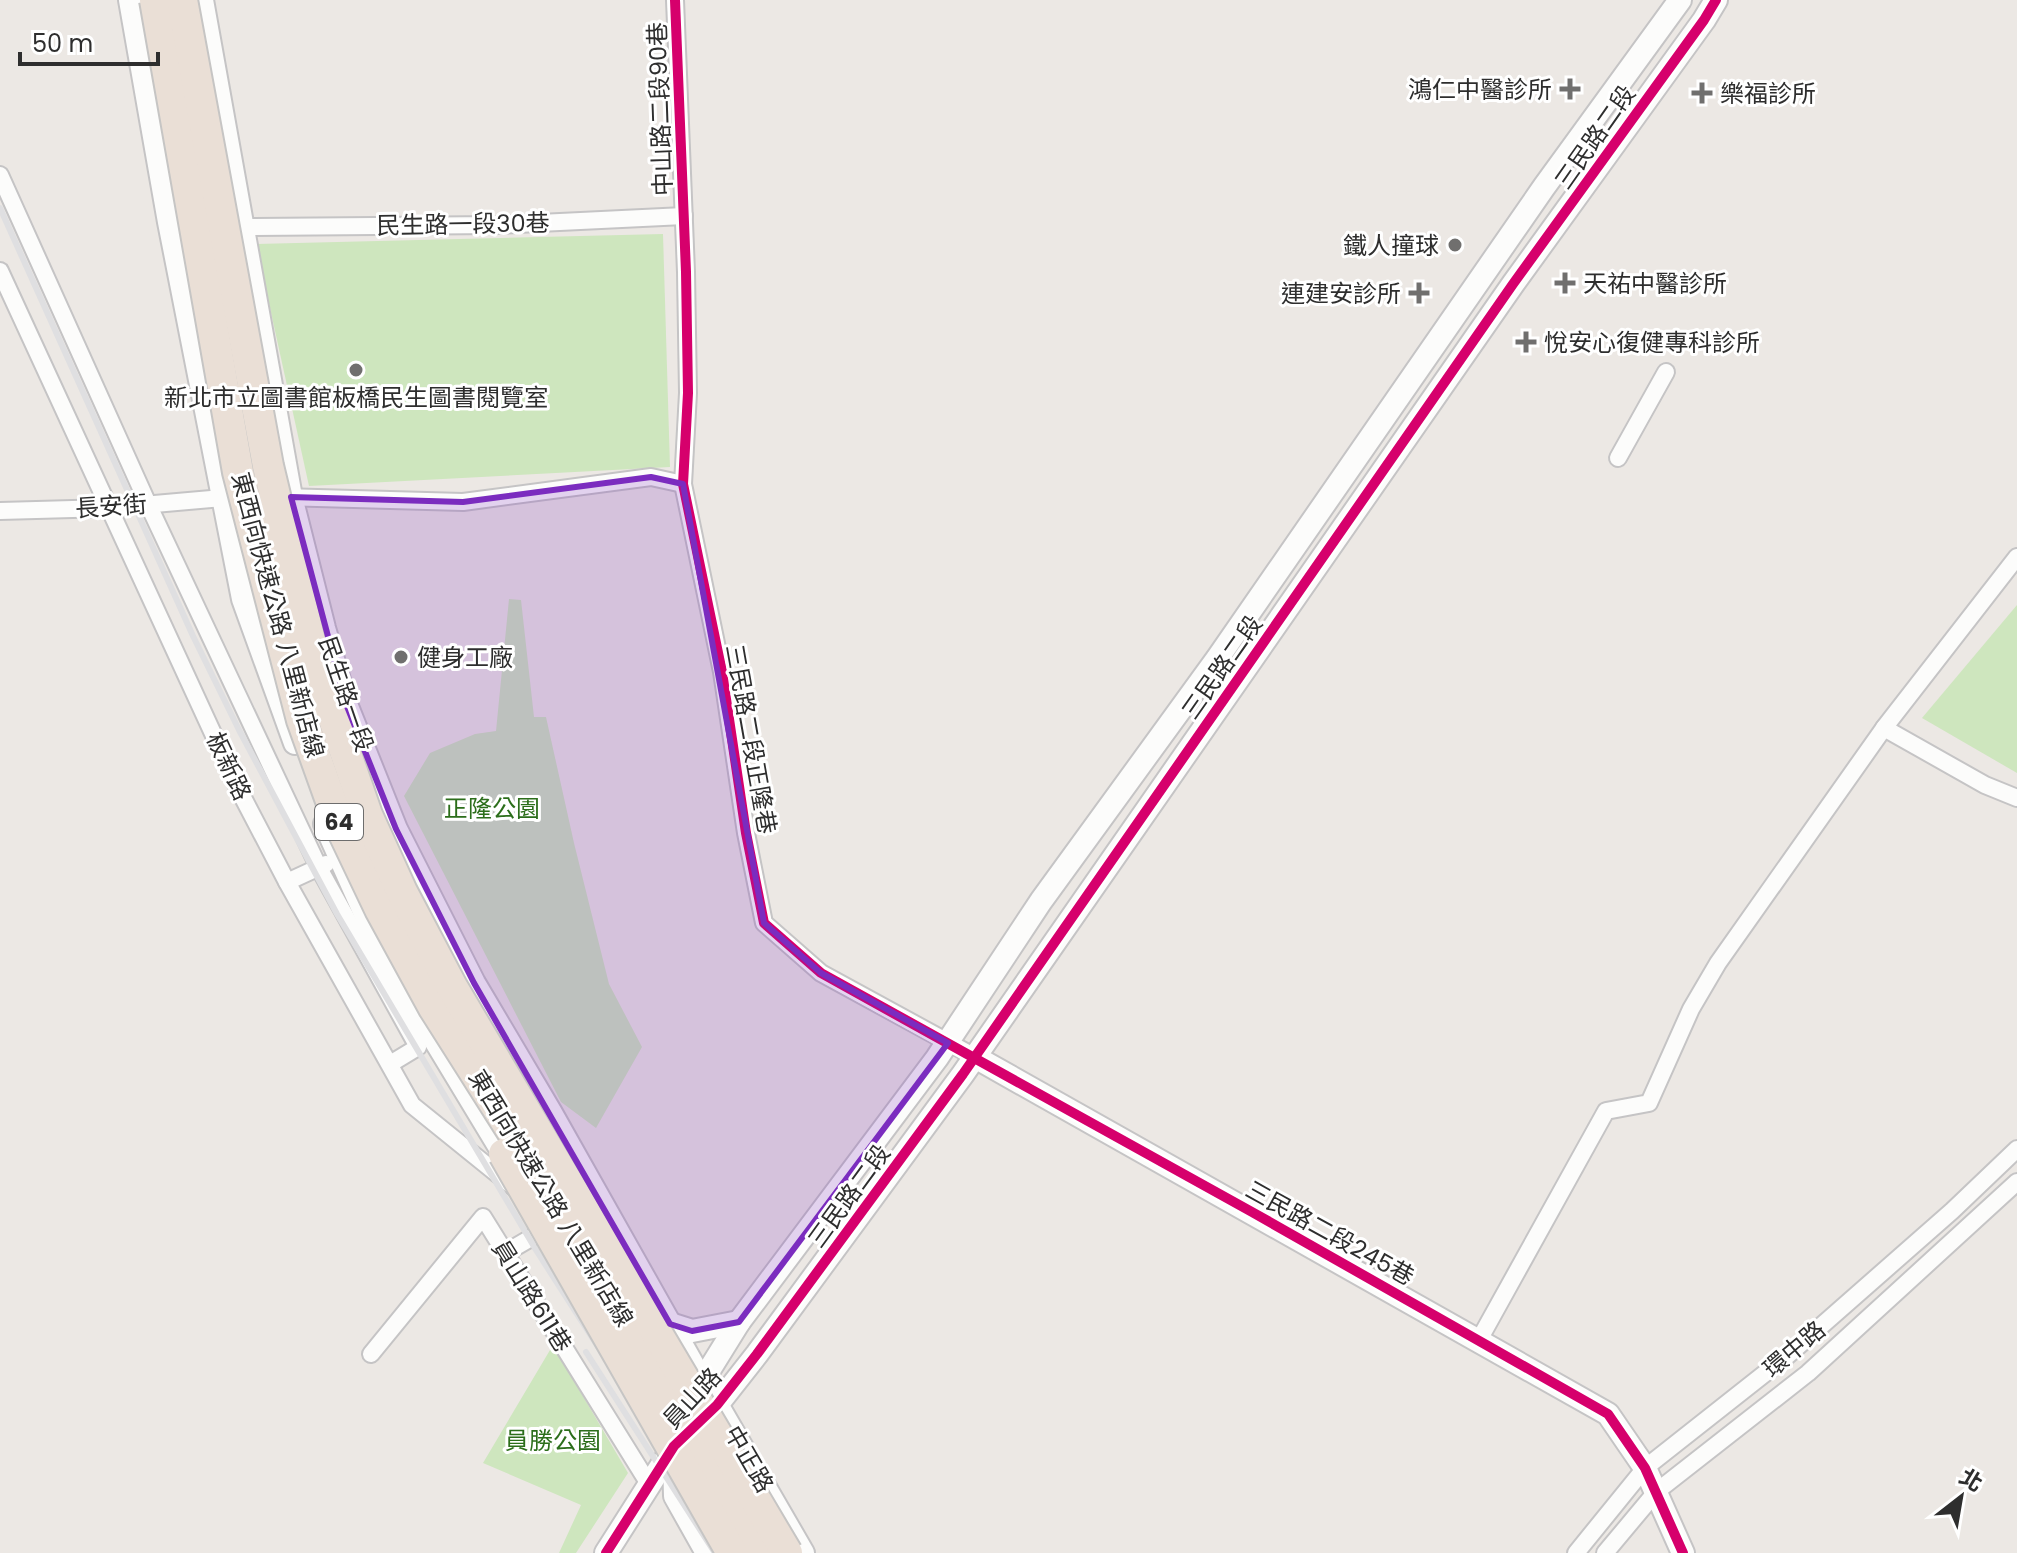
<svg xmlns="http://www.w3.org/2000/svg" width="2017" height="1553" font-family="Poppins,'Noto Sans TC',sans-serif">
<rect width="100%" height="100%" fill="#ece8e4"/>
<!-- green -->
<g fill="#cee6be">
<path d="M663 234 670 467 309 486 256 244Z"/>
<path d="M509 599 521 600 534 717H546L574 843 609 984 642 1047 596 1128 561 1102 404 796 430 753 475 734 496 731Z"/>
<path d="M2017 605V773L1922 718Z"/>
<path d="M553 1345 628 1473 576 1553H559L581 1505 483 1463Z"/>
</g>
<g fill="none" stroke-linecap="round" stroke-linejoin="round">
<!-- street casing -->
<g stroke="#c5c4c5" stroke-width="20">
<g id="street">
<path d="M675 0 686 272 688 393 683 484 722 672 746 833 764 923 821 973 975 1057"/>
<path d="M0 175 148 504 319 868 418 1047 390 1064"/>
<path d="M242 227 497 225 684 216"/>
<path d="M0 271 239 790 287 882 412 1105 516 1189"/>
<path d="M1618 458 1666 372"/>
<path d="M281 497 463 502 651 477 683 484"/>
<path d="M0 511 109 508 234 497"/>
<path d="M1884 728 1985 785 2017 798"/>
<path d="M287 882 326 864"/>
<path d="M505 1253 548 1228"/>
<path d="M1479 1340 1606 1111 1649 1103 1691 1009 1718 963 1884 728 2017 557"/>
<path d="M371 1354 483 1217 649 1484"/>
<path d="M1576 1553 1645 1468 1787 1356 1952 1211 2017 1149"/>
<path d="M1605 1553 1656 1492 1808 1373 2017 1182"/>
</g>
</g>
<!-- secondary casing -->
<g stroke="#c5c4c5" stroke-width="26">
<g id="secondary">
<path d="M130 0 169 222 243 599 295 743"/>
<path d="M202 0 291 497 324 628 346 704 396 829 474 983 551 1113 693 1365"/>
<path d="M325 824 384 956 511 1166"/>
<path d="M975 1057 1608 1414 1645 1468 1683 1553"/>
<path d="M670 1324 692 1331 739 1322"/>
<path d="M711 1394 803 1553"/>
<path d="M691 1408 703 1380 739 1322 937 1058 1041 901 1217 659 1544 187 1680 0"/>
<path d="M674 1456 675 1496 707 1553"/>
<path d="M606 1553 674 1446 717 1405 757 1354 963 1074 1513 284 1704 20 1716 0"/>
</g>
</g>
<!-- street -->
<use href="#street" stroke="#fcfcfb" stroke-width="16"/>
<!-- secondary -->
<use href="#secondary" stroke="#fcfcfb" stroke-width="22"/>
<!-- rail -->
<g stroke="#dfdfe1" stroke-width="6">
<path d="M0 208 193 636 239 730 337 914 536 1250 730 1553"/>
<path d="M586 1352 715 1553"/>
</g>
<!-- highway-bridge casing -->
<g stroke="#c6c5c4" stroke-width="34" stroke-linecap="butt">
<g id="highway-bridge">
<path d="M155 0 238 472 302 720 339 823 380 909 434 1008 540 1175 761 1553"/>
<path d="M182 0 268 466 317 670 367 815 402 892 452 987 787 1553"/>
<path d="M504 1154 732 1553"/>
</g>
</g>
<!-- highway-bridge -->
<use href="#highway-bridge" stroke="#eadfd6" stroke-width="30"/>
<!-- cycleway casing -->
<g stroke="#fff" stroke-width="15">
<g id="cycleway">
<path d="M675 0 686 272 688 393 683 484 722 672 746 833 764 923 821 973 1252 1212 1608 1414 1645 1468 1683 1553"/>
<path d="M606 1553 674 1446 717 1405 757 1354 963 1074 1513 284 1704 20 1716 0"/>
</g>
</g>
<!-- cycleway -->
<use href="#cycleway" stroke="#d6006c" stroke-width="10"/>
</g>
<!-- marked area -->
<path fill="#7b2cbf" fill-opacity="0.2" stroke="#7b2cbf" stroke-width="6" stroke-linejoin="round" d="M651 477 683 484 764 923 821 973 948 1043 739 1322 692 1331 670 1324 474 983 396 829 346 704 291 497 463 502Z"/>
<!-- markers -->
<g fill="#706f6e" stroke="#fff" stroke-width="3">
<path d="M1566 77h8v8h8v8h-8v8h-8v-8h-8v-8h8z"/>
<path d="M1698 81h8v8h8v8h-8v8h-8v-8h-8v-8h8z"/>
<circle cx="1455" cy="245" r="8"/>
<path d="M1561 271h8v8h8v8h-8v8h-8v-8h-8v-8h8z"/>
<path d="M1415 281h8v8h8v8h-8v8h-8v-8h-8v-8h8z"/>
<path d="M1522 330h8v8h8v8h-8v8h-8v-8h-8v-8h8z"/>
<circle cx="356" cy="370" r="8"/>
<circle cx="401" cy="657" r="8"/>
</g>
<g text-anchor="middle" dominant-baseline="central" stroke-width="6" stroke-linejoin="round" paint-order="stroke">
<!-- shield labels -->
<rect fill="#fff" stroke="#6d6d6d" stroke-width="2" x="315" y="804" width="48" height="36" rx="6"/>
<g font-size="22" font-weight="bold" fill="#2e2e2e">
<text x="339" y="822">64</text>
</g>
<!-- poi labels -->
<g font-size="24" fill="#2e2e2e" stroke="#fff" text-anchor="start">
<text x="1552" y="89" text-anchor="end">鴻仁中醫診所</text>
<text x="1720" y="93">樂福診所</text>
<text x="1439" y="245" text-anchor="end">鐵人撞球</text>
<text x="1583" y="283">天祐中醫診所</text>
<text x="1401" y="293" text-anchor="end">連建安診所</text>
<text x="1544" y="342">悅安心復健專科診所</text>
<text x="356" y="397" text-anchor="middle">新北市立圖書館板橋民生圖書閱覽室</text>
<text x="417" y="657">健身工廠</text>
</g>
<!-- street labels -->
<g font-size="24" fill="#2e2e2e" stroke="#fff">
<text transform="translate(660 109) rotate(-92)">中山路二段90巷</text>
<text transform="translate(1595 137) rotate(-55)">三民路二段</text>
<text transform="translate(463 224) rotate(-1)">民生路一段30巷</text>
<text transform="translate(111 506) rotate(-4)">長安街</text>
<text transform="translate(278 615) rotate(75)">東西向快速公路 八里新店線</text>
<text transform="translate(1222 667) rotate(-55)">三民路二段</text>
<text transform="translate(346 694) rotate(71)">民生路一段</text>
<text transform="translate(751 739) rotate(80)">三民路二段正隆巷</text>
<text transform="translate(229 766) rotate(65)">板新路</text>
<text transform="translate(849 1196) rotate(-54)">三民路二段</text>
<text transform="translate(551 1198) rotate(59)">東西向快速公路 八里新店線</text>
<text transform="translate(1330 1233) rotate(29)">三民路二段245巷</text>
<text transform="translate(532 1296) rotate(58)">員山路611巷</text>
<text transform="translate(1794 1349) rotate(-40)">環中路</text>
<text transform="translate(692 1398) rotate(-47)">員山路</text>
<text transform="translate(749 1459) rotate(60)">中正路</text>
</g>
<!-- park labels -->
<g font-size="24" fill="#2c6e1b" stroke="#fff">
<text x="492" y="808">正隆公園</text>
<text x="553" y="1440">員勝公園</text>
</g>
</g>
<!-- north arrow -->
<g transform="translate(1961 1497) rotate(31)" stroke="#ffffff" stroke-width="6" paint-order="stroke">
<path d="M0-6L14 30L0 20L-14 30Z" fill="#2e2e2e"/>
<text y="-12" font-size="22" font-weight="bold" text-anchor="middle" fill="#2e2e2e">北</text>
</g>
<!-- scale -->
<path d="M20 52v12h138v-12" fill="none" stroke="#2e2e2e" stroke-width="4"/>
<text x="32" y="52" font-size="24" fill="#2e2e2e" stroke="#ffffff" stroke-width="6" paint-order="stroke">50 m</text>
</svg>
